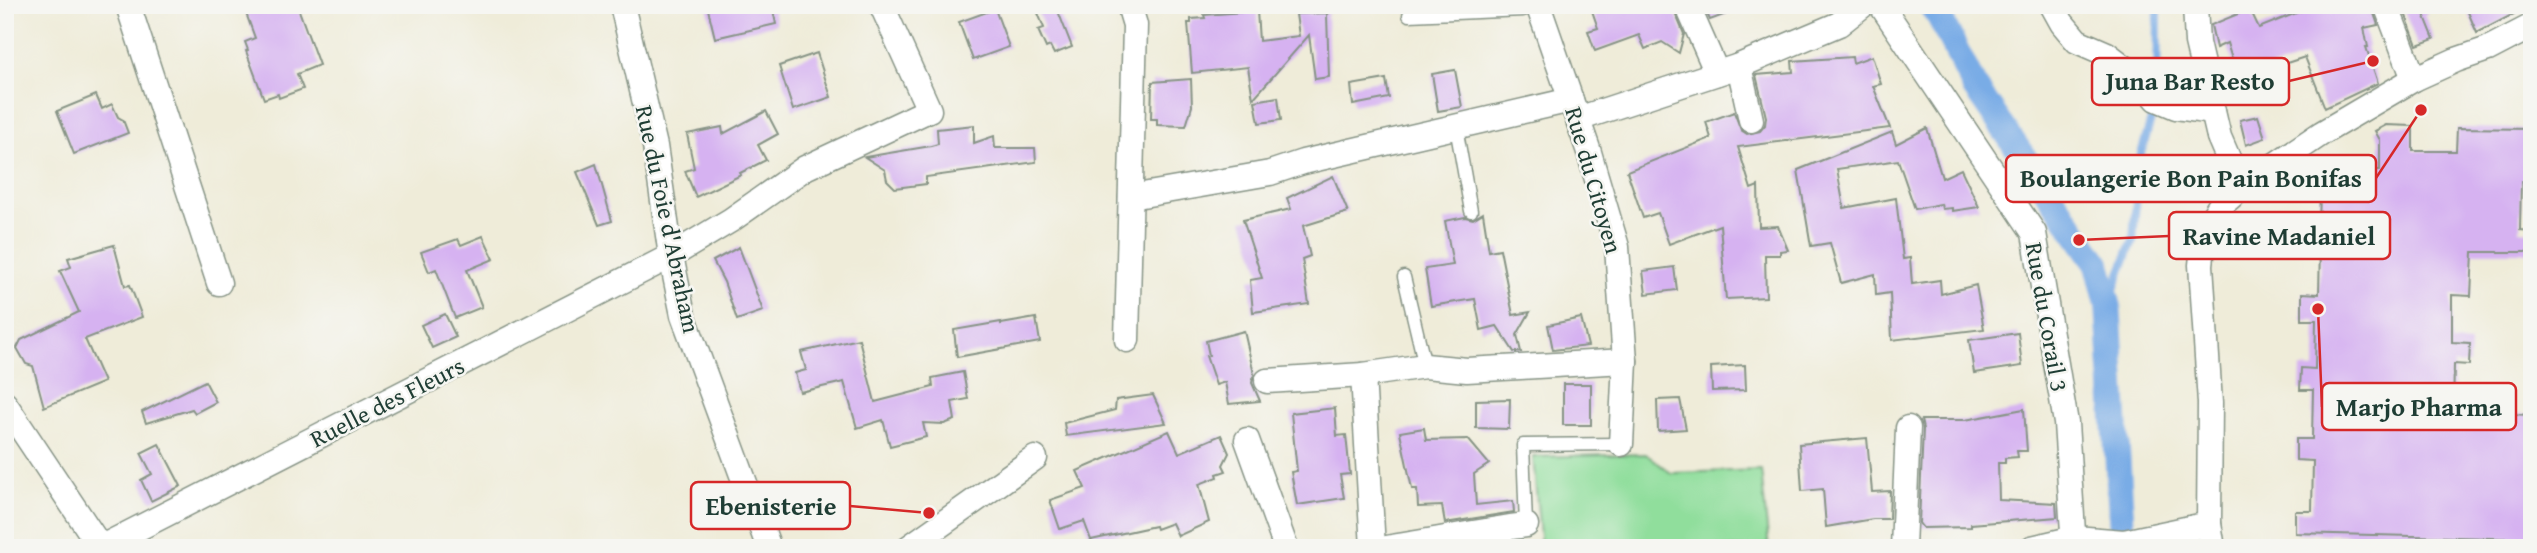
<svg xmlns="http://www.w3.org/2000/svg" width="2537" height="553" font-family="'Gentium Book Plus',serif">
<rect width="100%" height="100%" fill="#f6f6f2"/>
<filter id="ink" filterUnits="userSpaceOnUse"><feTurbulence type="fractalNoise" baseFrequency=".0143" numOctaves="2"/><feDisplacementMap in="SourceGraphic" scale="14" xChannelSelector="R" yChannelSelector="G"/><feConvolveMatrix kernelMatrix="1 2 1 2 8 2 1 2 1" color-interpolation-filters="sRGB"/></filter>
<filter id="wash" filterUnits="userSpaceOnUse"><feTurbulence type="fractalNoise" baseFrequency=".00686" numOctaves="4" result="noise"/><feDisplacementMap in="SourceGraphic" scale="28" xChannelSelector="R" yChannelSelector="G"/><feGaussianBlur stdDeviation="1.57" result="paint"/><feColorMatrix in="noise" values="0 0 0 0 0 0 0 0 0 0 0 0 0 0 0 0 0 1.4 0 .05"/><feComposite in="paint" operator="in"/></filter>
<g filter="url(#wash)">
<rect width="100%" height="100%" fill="#efecd9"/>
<!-- green -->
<path fill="#90de9c" stroke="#588e68" stroke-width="2" d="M1646 454 1671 473 1761 470 1769 548H1541L1533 457Z"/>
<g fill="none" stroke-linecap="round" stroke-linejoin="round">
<!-- stream -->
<path stroke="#79ace6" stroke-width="8" d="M2108 304 2133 241 2139 161 2157 99 2158 5"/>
<!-- canal -->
<path stroke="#79ace6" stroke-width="26" d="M1931 5 1939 16 1974 86 2098 264 2108 304 2123 548"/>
</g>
<g id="blocks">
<!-- building -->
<g fill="#d6b2f1">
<path d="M243 5H297L319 65 297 74 303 89 279 98 278 94 264 99 246 51 248 50 245 42 255 38Z"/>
<path d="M707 5H772L776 24 715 38Z"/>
<path d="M1590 5H1672L1684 34 1679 53 1662 42 1645 49 1639 35 1595 51 1588 31 1598 28Z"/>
<path d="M1703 5H1745V7L1710 20Z"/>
<path d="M2316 5H2371L2378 25 2364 28 2368 47H2366L2378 83 2325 108 2305 57 2238 79 2227 43 2216 48 2211 25 2250 9 2259 28Z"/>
<path d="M2402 5H2426L2427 14H2424L2434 39 2417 45Z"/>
<path d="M2465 5H2531L2477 33Z"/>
<path d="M1056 6 1072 47 1054 54 1050 46 1046 48 1038 30 1044 28 1038 13Z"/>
<path d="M995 9 1009 47 973 60 959 22Z"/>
<path d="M1257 11 1259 41 1299 36 1296 14 1329 13 1327 15 1329 77 1315 79 1309 35 1253 99 1248 67 1192 73 1188 23H1191V19L1205 18 1204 15Z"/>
<path d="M817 53 831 97 793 110 779 66Z"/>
<path d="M1872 56 1881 84 1873 86 1890 128 1738 147 1751 189 1758 186 1759 227 1778 226 1788 250 1780 251V255H1765L1766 297 1726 299 1720 225 1669 244 1658 213 1643 218 1627 171 1711 138 1706 122 1734 112 1741 130 1747 134 1760 131 1765 125 1766 117 1756 75 1793 72 1792 61 1852 57 1853 63Z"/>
<path d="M1455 70 1462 107 1438 111 1432 74Z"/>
<path d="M1191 79 1192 106 1186 126 1157 125V119H1151L1152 82Z"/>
<path d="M1386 79 1389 98 1353 105 1351 85Z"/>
<path d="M96 95 102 109 112 104 118 117 123 120 128 133 74 154 57 111Z"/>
<path d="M1278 97 1281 120 1259 123 1255 101Z"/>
<path d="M766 111 778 134 758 145 766 160 740 173 741 175 696 197 685 171 694 168 687 134 722 127 723 134Z"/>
<path d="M2258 116 2265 138 2246 145 2240 120Z"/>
<path d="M974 125V143L994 136 995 148H1035L1036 162 926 177V184L895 188 887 180 885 170 865 157 931 146 938 144 937 129Z"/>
<path d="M2386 125 2413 126V151H2456L2457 128 2532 129V182H2521L2520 230 2532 231V252H2473L2471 296 2452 295V342L2470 343 2469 365 2454 364 2453 412 2532 415 2530 539 2295 533V511H2312L2313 461 2296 460V439H2312L2313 390H2300L2301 368 2315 369 2316 320H2302V293L2319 294 2320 247 2305 246V223L2319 222 2320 194H2372V170H2380V140L2375 131Z"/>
<path d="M1927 128 1942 178 1961 169 1979 207 1952 211V208L1942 209 1941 204 1915 209 1898 160 1837 169 1844 208 1896 198 1903 259 1910 258 1912 284 1940 280 1941 294 1976 285 1984 329 1892 340 1890 293 1876 295 1875 274 1841 283 1830 243 1811 246 1798 170 1892 132 1896 144Z"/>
<path d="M596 164 612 221 599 225 577 172Z"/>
<path d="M1333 176 1348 212 1303 226 1310 256 1302 259 1309 304 1253 312 1250 280 1262 278 1243 220 1291 209 1287 198Z"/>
<path d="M1483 213 1489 251 1500 249 1513 315 1530 312 1517 335 1521 352H1514L1497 326 1481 330 1475 299 1431 306 1425 269 1453 265 1445 221 1465 217 1473 219Z"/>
<path d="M483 236 494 259 467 270 482 307 455 318 436 269 429 272 421 252 458 239 461 245Z"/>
<path d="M114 245 125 286 130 285 142 317 85 339 104 382 44 407 33 366 26 364 17 348 21 340 79 312 60 271 71 267 68 258Z"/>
<path d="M739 247 763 311 737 320 724 282 713 261Z"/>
<path d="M1674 267 1677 290 1646 294 1643 271Z"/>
<path d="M445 314 456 337 432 348 421 325Z"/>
<path d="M1036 318 1040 342 957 357 954 330 1001 322V324Z"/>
<path d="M1581 318 1588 346 1553 350 1548 325Z"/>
<path d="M1244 331 1254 374 1252 383 1260 401 1229 404 1225 382 1216 385 1206 356 1209 355 1206 341Z"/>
<path d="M2018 333 2022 366 1974 373 1969 340Z"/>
<path d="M859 339 875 402 933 387 932 378 963 372 968 399 952 402 955 420 944 424 923 423 926 437 890 446 883 420 857 428 844 382 800 392 795 373 806 370 801 352Z"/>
<path d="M1745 365 1746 390 1712 391 1711 367Z"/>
<path d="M205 381 216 402 195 413 192 409 146 423 142 412Z"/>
<rect x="1563" y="384" width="28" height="41"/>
<path d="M1153 395 1166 423 1066 436 1064 423 1115 410 1116 400Z"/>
<path d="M1510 399 1509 429 1476 428V400Z"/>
<path d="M1680 399 1686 429 1658 431 1657 400Z"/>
<path d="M1335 408 1337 436 1346 435 1350 474 1340 475 1344 498 1297 505 1291 472 1297 471 1291 413Z"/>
<path d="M2024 409 2027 451H2017L2018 457 2005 458V463H1998L1999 500 2056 503 2057 517 1971 524V527L1923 528 1919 523 1923 429 1921 420H1965Z"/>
<path d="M1424 428 1426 440 1468 439 1489 464 1474 474 1476 505 1513 501 1514 512 1445 523 1442 506 1418 507 1417 489H1412L1400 432Z"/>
<path d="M1169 431 1179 453 1221 435 1229 453 1223 465 1226 471 1217 474 1218 477 1199 484 1209 522 1178 536 1172 523 1156 529 1155 526 1091 540 1084 521 1060 529 1050 500 1085 488 1077 471Z"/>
<path d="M1867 438 1872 492 1890 491 1889 519H1873L1826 527 1823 489 1802 491 1799 444Z"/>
<path d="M159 444 181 486 151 501 141 480 152 474 141 453Z"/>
</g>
</g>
</g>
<g filter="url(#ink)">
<use href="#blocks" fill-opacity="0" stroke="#879486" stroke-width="2"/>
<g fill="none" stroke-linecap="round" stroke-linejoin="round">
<!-- service casing -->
<g stroke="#879486" stroke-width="15">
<g id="service">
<path d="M1409 15 1523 10 1538 5"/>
<path d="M1456 127 1471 211"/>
<path d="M1404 277 1425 366"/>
<path d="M1526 525 1523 445 1621 444"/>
</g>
</g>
<!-- minor casing -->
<g stroke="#879486" stroke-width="27">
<g id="minor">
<path d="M128 5 219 283"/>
<path d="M622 5 655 146 671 256 683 315 769 548"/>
<path d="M1538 5 1588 149 1617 247 1625 361 1621 444"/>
<path d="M1687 5 1717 73"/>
<path d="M1881 5 2034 233 2066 423 2074 548"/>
<path d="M2052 5 2062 23 2077 41 2107 54 2141 80 2157 99 2176 107 2213 112"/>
<path d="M2195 5 2197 43 2219 137 2241 188"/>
<path d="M2386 5 2414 79"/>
<path d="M1739 66 1751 120"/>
<path d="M1578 119 1739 66 1839 24 1863 5"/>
<path d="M1131 197 1270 173 1303 162 1571 100"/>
<path d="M1127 340 1135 25 1129 5"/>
<path d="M1363 375 1373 548"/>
<path d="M1267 381 1363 375 1425 366 1467 370 1625 361"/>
<path d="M5 404 101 548"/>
<path d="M1247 440 1286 548"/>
<path d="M100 548 671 256 731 220 805 168 929 110 882 6"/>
<path d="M908 548 1035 458"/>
<path d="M1386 548C1433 541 1479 531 1526 525"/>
<path d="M1903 548 1908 428"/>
<path d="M2032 548 2075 538 2124 542 2209 524"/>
<path d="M2213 548 2209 524 2210 403 2201 265 2205 229 2219 207 2241 188 2322 133 2414 79 2456 60 2488 49 2532 26"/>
</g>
</g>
<!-- service -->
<use href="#service" stroke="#fff" stroke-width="12"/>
<!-- minor -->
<use href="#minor" stroke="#fff" stroke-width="24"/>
</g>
</g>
<g text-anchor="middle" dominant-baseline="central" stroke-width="5" stroke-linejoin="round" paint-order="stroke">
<!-- street labels -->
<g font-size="24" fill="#1f3d34" stroke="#f6f6f2">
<text transform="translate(1594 180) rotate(74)">Rue du Citoyen</text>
<text transform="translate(668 219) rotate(78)">Rue du Foie d'Abraham</text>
<text transform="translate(2047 317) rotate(80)">Rue du Corail 3</text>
<text transform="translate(387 402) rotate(-27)">Ruelle des Fleurs</text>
</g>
</g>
<!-- callouts -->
<path fill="none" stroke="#d62828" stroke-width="2.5" d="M2373 61L2289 81M2421 110L2376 178M2079 240L2169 236M2318 309L2322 407M929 513L850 506"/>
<g fill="#d62828" stroke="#f6f6f2" stroke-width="2.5">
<circle cx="2373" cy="61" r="7"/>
<circle cx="2421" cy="110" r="7"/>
<circle cx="2079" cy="240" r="7"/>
<circle cx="2318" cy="309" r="7"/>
<circle cx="929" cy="513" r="7"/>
</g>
<g fill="#f6f6f2" stroke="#d62828" stroke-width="2.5">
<rect x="2092" y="58" width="197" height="47" rx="7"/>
<rect x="2006" y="155" width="370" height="47" rx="7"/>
<rect x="2169" y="212" width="221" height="47" rx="7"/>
<rect x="2322" y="383" width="194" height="47" rx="7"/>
<rect x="691" y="482" width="159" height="47" rx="7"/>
</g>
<g font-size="26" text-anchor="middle" font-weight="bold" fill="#1f3d34">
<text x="2190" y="90">Juna Bar Resto</text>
<text x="2191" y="187">Boulangerie Bon Pain Bonifas</text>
<text x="2279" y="245">Ravine Madaniel</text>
<text x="2419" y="416">Marjo Pharma</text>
<text x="771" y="515">Ebenisterie</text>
</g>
<!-- margin -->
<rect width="2537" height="553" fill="none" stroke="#f6f6f2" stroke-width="28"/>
</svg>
